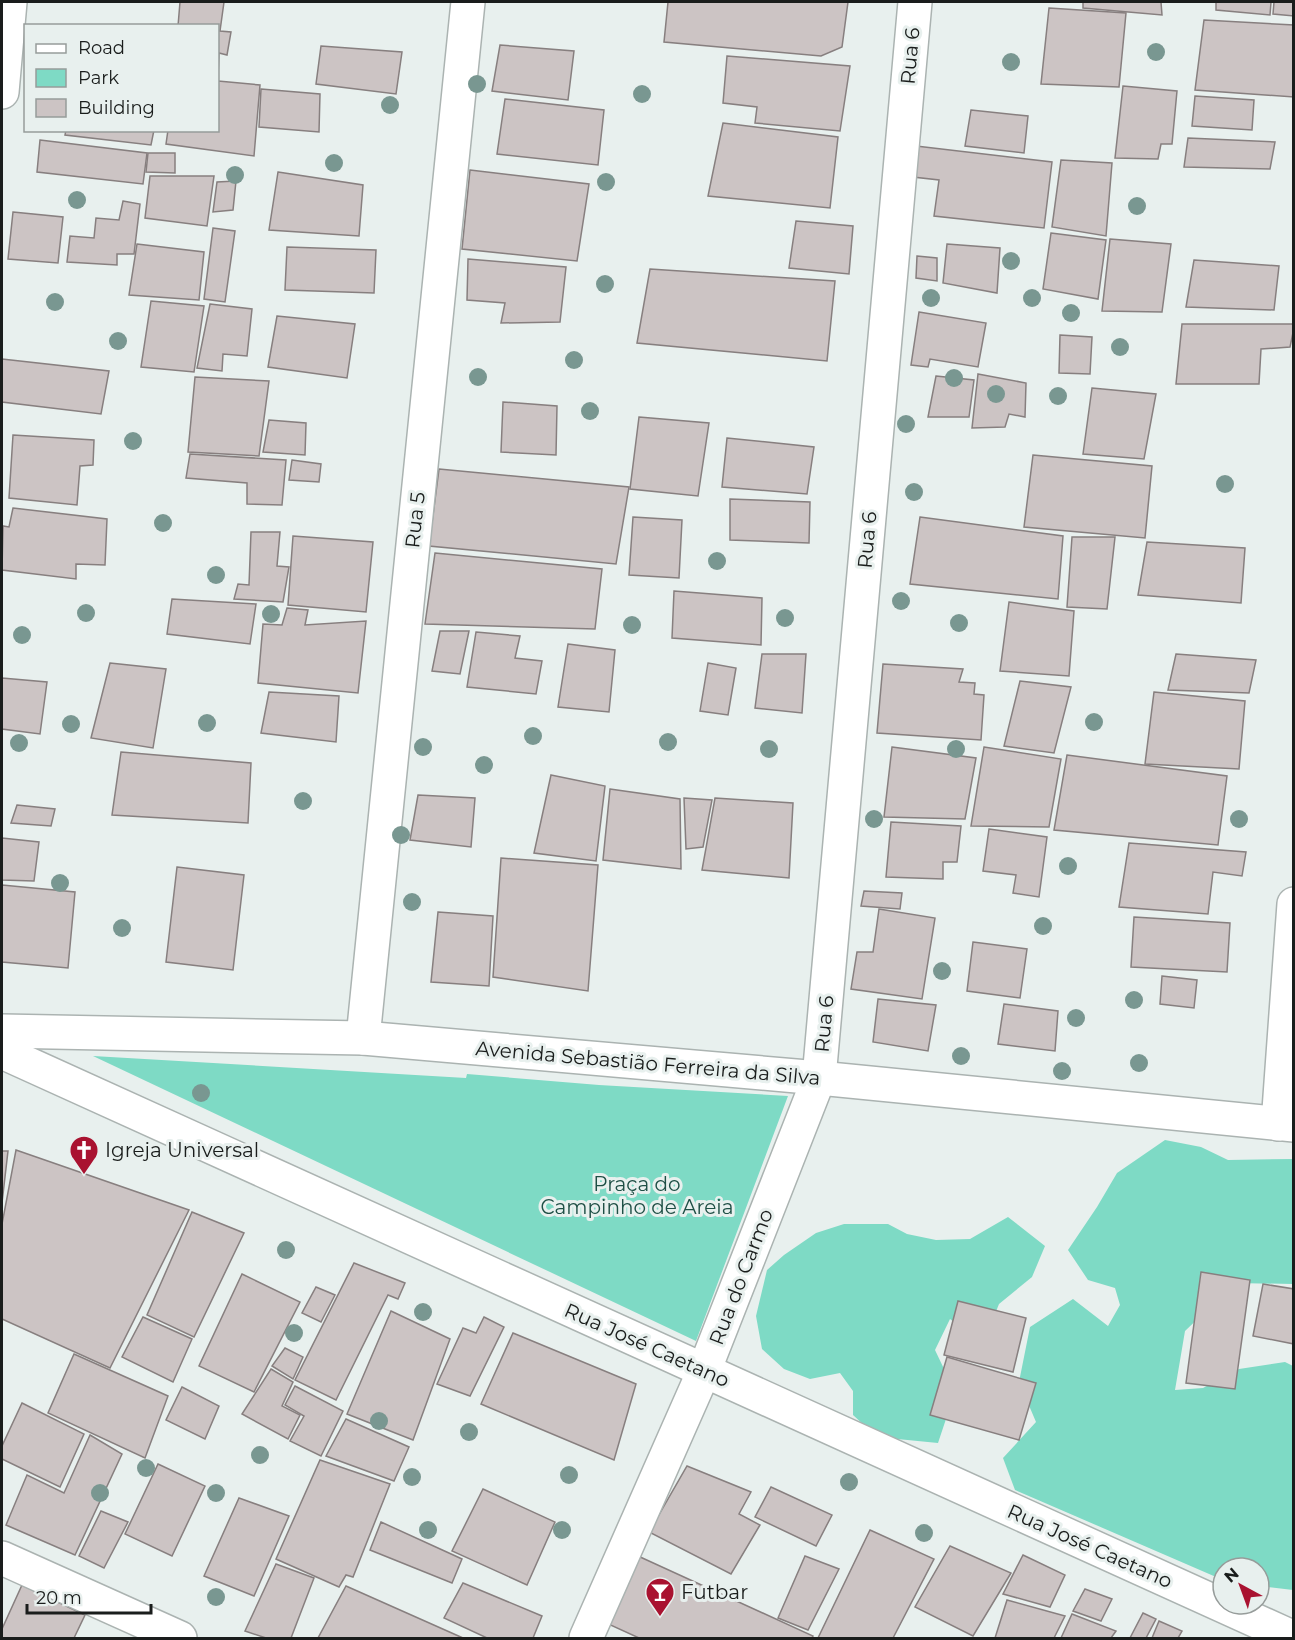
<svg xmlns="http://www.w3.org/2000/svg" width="1295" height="1640" font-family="Montserrat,sans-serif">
<rect width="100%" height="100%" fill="#e8f0ee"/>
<!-- green -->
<g fill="#7edac5">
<path d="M93 1056 466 1078 467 1074 599 1085 788 1096 696 1341Z"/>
<path d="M1165 1140 1201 1147 1228 1160 1293 1159V1284L1235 1283 1185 1331 1175 1390 1203 1388 1239 1369 1285 1362 1293 1366V1590L1259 1586V1568H1223V1580L1015 1490 1003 1458 1036 1422 1019 1382 1030 1327 1073 1299 1108 1326 1120 1305 1115 1288 1088 1280 1068 1250 1097 1207 1117 1173Z"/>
<path d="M1008 1217 1045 1246 1032 1277 999 1304 983 1344 950 1319 935 1350 955 1392 938 1443 877 1437 853 1415V1391L840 1373 810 1379 784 1369 762 1349 756 1316 767 1270 784 1255 816 1233 844 1224H888L907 1234 936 1240 970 1239Z"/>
</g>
<!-- building -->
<g fill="#ccc4c4" stroke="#877f7f" stroke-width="1.5">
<path d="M180 2H224L220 31 231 32 227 55 219 53 218 75V26H178Z"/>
<path d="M668 2H848L842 47 821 56 664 42Z"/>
<path d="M1083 2H1161L1162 15 1083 8Z"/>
<path d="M1216 2H1271L1270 15 1216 10Z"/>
<path d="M1274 2H1294V16L1273 14Z"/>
<path d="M1049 8 1126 13 1119 87 1041 84Z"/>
<path d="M1204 20 1294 25V97L1195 90Z"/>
<path d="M500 45 574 51 568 100 492 91Z"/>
<path d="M321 46 402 52 396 94 316 84Z"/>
<path d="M727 56 850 66 840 131 755 123 757 107 723 103Z"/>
<path d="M218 81 260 85 254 156 166 144 168 130H218Z"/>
<path d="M1123 86 1177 91 1172 144H1161L1158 159 1115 158Z"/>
<path d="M261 89 320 94 319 132 259 127Z"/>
<path d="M1195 96 1254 100 1252 130 1192 126Z"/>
<path d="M505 99 604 110 598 165 497 154Z"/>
<path d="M971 110 1028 116 1024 153 965 146Z"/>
<path d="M723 123 838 137 830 208 708 196Z"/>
<path d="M66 130H154L151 145 65 135Z"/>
<path d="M1188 138 1275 142 1270 169 1184 167Z"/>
<path d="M40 140 147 153 143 184 37 172Z"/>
<path d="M916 146 1052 162 1044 228 934 216 939 180 913 177Z"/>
<path d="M148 153H175V173L146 172Z"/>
<path d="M1061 160 1112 163 1106 236 1052 227Z"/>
<path d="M470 170 589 184 577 261 462 249Z"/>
<path d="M278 172 363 185 359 236 269 230Z"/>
<path d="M150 176H214L207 226 145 218Z"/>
<path d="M236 181 233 210 213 212 217 182Z"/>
<path d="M123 201 140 204 134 254H117V265L67 262 70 236 94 238 96 218 119 220Z"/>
<path d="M13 212 63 217 58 263 8 259Z"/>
<path d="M796 221 853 226 849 274 789 268Z"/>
<path d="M213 228 235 231 225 302 204 299Z"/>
<path d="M1051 233 1106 240 1098 299 1043 289Z"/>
<path d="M1110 239 1171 244 1162 312 1102 311Z"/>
<path d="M137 244 204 252 199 300 129 295Z"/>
<path d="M947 244 1000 248 997 293 943 283Z"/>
<path d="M287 247 376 250 374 293 285 290Z"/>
<path d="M917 256 937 258V281L916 278Z"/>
<path d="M468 259 566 267 560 322 501 323 505 303 467 300Z"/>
<path d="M1194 260 1279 266 1274 310 1186 307Z"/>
<path d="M650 269 835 281 827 361 637 343Z"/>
<path d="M151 301 204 306 194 372 141 367Z"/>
<path d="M210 304 252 309 247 356 223 354 222 371 197 368Z"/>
<path d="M919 312 986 323 978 367 930 359 928 367 911 365Z"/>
<path d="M277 316 355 324 347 378 268 367Z"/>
<path d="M1182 324H1294V328L1290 347 1261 349 1259 384H1176Z"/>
<path d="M1060 335 1092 337 1090 374 1059 373Z"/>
<path d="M2 359 109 371 101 414 2 402Z"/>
<path d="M978 374 1026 383 1025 417 1009 414 1005 427 972 428Z"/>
<path d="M936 376 974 380 969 417H928Z"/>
<path d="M195 377 269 381 259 456 188 452Z"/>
<path d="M1092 388 1156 394 1144 459 1083 454Z"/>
<path d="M503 402 557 406 556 455 501 452Z"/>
<path d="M639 417 709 423 698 496 630 489Z"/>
<path d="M269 420 306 423 305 455 263 452Z"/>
<path d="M13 435 94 440 93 465 80 466 77 505 9 498Z"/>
<path d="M727 438 814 447 807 494 722 487Z"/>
<path d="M190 454 286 460 282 505 247 504V483L186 478Z"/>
<path d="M1033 455 1152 466 1145 538 1024 527Z"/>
<path d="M292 460 321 464 319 482 289 480Z"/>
<path d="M439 469 629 487 616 564 429 546Z"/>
<path d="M730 499 810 502 809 543 730 540Z"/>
<path d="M13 508 107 519 105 565 76 564V579L2 570 3 526 9 527Z"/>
<path d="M633 517 682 520 679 578 629 575Z"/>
<path d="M920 517 1063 536 1058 599 910 584Z"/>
<path d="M251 532H280L277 566 289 567 283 602 234 599 238 584 249 585Z"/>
<path d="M293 536 373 542 366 612 288 605Z"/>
<path d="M1072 537H1115L1107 609 1067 607Z"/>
<path d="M1147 542 1245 548 1241 603 1138 595Z"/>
<path d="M435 553 602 569 595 629 425 624Z"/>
<path d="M674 591 762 598 761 645 672 638Z"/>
<path d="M172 599 256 604 250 644 167 634Z"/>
<path d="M1009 602 1074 611 1069 676 1000 671Z"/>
<path d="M287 608 308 610 305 625 366 621 358 693 258 683 263 624 282 625Z"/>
<path d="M440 631H469L460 674 432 671Z"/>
<path d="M476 632 520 636 515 658 542 661 536 694 467 687Z"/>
<path d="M568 644 615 650 609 712 558 707Z"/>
<path d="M762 654H806L802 713 755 708Z"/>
<path d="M1176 654 1256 660 1249 693 1168 690Z"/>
<path d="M110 663 166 669 153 748 91 738Z"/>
<path d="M708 663 736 668 728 715 700 711Z"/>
<path d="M883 664 963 669 959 682 975 683 974 694 984 695 981 740 877 733Z"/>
<path d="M2 678 47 682 40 734 2 729Z"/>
<path d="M1020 681 1071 687 1054 753 1004 746Z"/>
<path d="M269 692 339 696 336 742 261 733Z"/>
<path d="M1154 692 1245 701 1239 769 1145 764Z"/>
<path d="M892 747 976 758 965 819 884 817Z"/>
<path d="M984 747 1061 759 1049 827 971 826Z"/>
<path d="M121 752 251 763 248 823 112 815Z"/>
<path d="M1067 755 1227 776 1218 845 1054 830Z"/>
<path d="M551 775 605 786 596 861 534 853Z"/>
<path d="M610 789 680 799 681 869 603 860Z"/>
<path d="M418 795 475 798 471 847 410 840Z"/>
<path d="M684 798 712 800 703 847 686 849Z"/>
<path d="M715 798 793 803 789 878 702 870Z"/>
<path d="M17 805 55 809 51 826 11 823Z"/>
<path d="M891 822 961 826 957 862H943V879L886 877Z"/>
<path d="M989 829 1047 837 1039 897 1013 893 1016 875 983 871Z"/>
<path d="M2 838 39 842 34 881 2 880Z"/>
<path d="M1129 843 1246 852 1242 876 1213 872 1208 914 1119 907Z"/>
<path d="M501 858 598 865 588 991 493 977Z"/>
<path d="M177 867 244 875 233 970 166 962Z"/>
<path d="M2 885 75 892 68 968 2 962Z"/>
<path d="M864 891 902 893 900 909 861 906Z"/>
<path d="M879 909 935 918 922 999 851 989 857 952H873Z"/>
<path d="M438 912 493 916 489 986 431 982Z"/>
<path d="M1134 917 1230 923 1227 972 1131 967Z"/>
<path d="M973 942 1027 949 1020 998 967 991Z"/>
<path d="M1162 976 1197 980 1194 1008 1160 1004Z"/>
<path d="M878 999 936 1005 928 1051 873 1042Z"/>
<path d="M1004 1004 1058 1011 1055 1051 998 1044Z"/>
<path d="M16 1150 189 1210 110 1368 2 1319V1224Z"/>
<path d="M2 1151H8L2 1203Z"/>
<path d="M192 1212 244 1233 194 1337 147 1315Z"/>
<path d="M354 1263 405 1283 398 1299 388 1295 336 1400 295 1380Z"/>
<path d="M1201 1272 1250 1280 1235 1389 1186 1383Z"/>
<path d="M242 1274 300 1302 254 1392 199 1366Z"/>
<path d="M1263 1284 1294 1289V1344L1253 1336Z"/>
<path d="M316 1287 335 1295 321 1322 302 1313Z"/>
<path d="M958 1301 1026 1318 1013 1372 944 1355Z"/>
<path d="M391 1311 450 1339 413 1440 347 1414Z"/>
<path d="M143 1317 192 1339 173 1382 122 1357Z"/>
<path d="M484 1317 504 1327 470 1396 437 1384 463 1328 476 1333Z"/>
<path d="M513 1333 636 1384 614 1460 481 1404Z"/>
<path d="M285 1348 303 1357 293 1379 272 1366Z"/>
<path d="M74 1354 168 1396 145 1458 48 1413Z"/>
<path d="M947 1357 1036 1383 1019 1440 930 1415Z"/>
<path d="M271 1369 293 1382 282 1406 300 1415 288 1439 242 1414Z"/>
<path d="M295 1386 343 1411 321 1456 290 1441 304 1416 285 1405Z"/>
<path d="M182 1387 219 1406 205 1439 166 1420Z"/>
<path d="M22 1403 84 1434 60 1487 2 1459V1446Z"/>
<path d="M346 1419 409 1447 394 1481 326 1456Z"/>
<path d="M90 1435 122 1454 75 1555 6 1525 27 1475 64 1493Z"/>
<path d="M320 1460 390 1484 353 1577 346 1575 339 1587 276 1559Z"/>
<path d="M158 1464 205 1486 172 1556 125 1534Z"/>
<path d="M687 1466 751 1492 739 1514 760 1525 731 1574 649 1532Z"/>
<path d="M771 1487 832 1515 816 1546 755 1517Z"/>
<path d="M483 1489 555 1522 527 1585 452 1551Z"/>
<path d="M239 1498 289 1516 254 1596 204 1576Z"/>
<path d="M101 1511 128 1522 104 1568 79 1556Z"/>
<path d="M381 1522 462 1559 452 1583 370 1550Z"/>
<path d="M870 1530 934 1559 893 1638H818Z"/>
<path d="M950 1546 1011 1573 973 1636 915 1607Z"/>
<path d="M1023 1555 1065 1575 1050 1607 1003 1594Z"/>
<path d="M638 1556 813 1636 812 1638H639L606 1623Z"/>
<path d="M805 1556 839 1569 808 1630 778 1618Z"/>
<path d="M276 1564 314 1578 291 1638H266L245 1631Z"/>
<path d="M463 1583 542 1616 533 1638H487L444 1618Z"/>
<path d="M22 1585 85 1615 74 1638H2V1629Z"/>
<path d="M346 1586 463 1638H318Z"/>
<path d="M1085 1589 1112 1599 1101 1621 1073 1611Z"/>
<path d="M1007 1600 1065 1616 1054 1638H995Z"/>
<path d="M1143 1613 1156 1619 1146 1638H1130Z"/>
<path d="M1072 1614 1116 1631 1111 1638H1061Z"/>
<path d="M1159 1621 1182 1631 1178 1638H1152Z"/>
</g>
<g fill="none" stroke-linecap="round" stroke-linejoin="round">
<!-- minor casing -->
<g stroke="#abb3b1" stroke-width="36">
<g id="minor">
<path d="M2 92 10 2"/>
<path d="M2 1031 363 1038 819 1078 1294 1125"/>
<path d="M363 1038 468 2"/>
<path d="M2 1052 1294 1638"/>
<path d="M1278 1124 1294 904"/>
<path d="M2 1558 180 1638"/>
<path d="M586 1638 704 1371 819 1078 915 2"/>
</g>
</g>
<!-- minor -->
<use href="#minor" stroke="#fff" stroke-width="33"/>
</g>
<!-- trees -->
<g fill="#799791">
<circle cx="1156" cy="52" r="9"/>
<circle cx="1011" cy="62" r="9"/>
<circle cx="477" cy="84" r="9"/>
<circle cx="642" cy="94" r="9"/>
<circle cx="390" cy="105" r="9"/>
<circle cx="334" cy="163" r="9"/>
<circle cx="235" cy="175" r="9"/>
<circle cx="606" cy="182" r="9"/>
<circle cx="77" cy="200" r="9"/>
<circle cx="1137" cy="206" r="9"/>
<circle cx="1011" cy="261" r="9"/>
<circle cx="605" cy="284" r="9"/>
<circle cx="931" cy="298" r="9"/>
<circle cx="1032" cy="298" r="9"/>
<circle cx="55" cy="302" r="9"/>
<circle cx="1071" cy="313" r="9"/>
<circle cx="118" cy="341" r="9"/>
<circle cx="1120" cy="347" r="9"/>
<circle cx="574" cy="360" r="9"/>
<circle cx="478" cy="377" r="9"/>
<circle cx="954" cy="378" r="9"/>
<circle cx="996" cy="394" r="9"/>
<circle cx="1058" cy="396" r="9"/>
<circle cx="590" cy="411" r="9"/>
<circle cx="906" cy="424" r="9"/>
<circle cx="133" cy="441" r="9"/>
<circle cx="1225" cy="484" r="9"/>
<circle cx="914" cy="492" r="9"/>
<circle cx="163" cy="523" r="9"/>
<circle cx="717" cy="561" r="9"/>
<circle cx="216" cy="575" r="9"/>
<circle cx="901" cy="601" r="9"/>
<circle cx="86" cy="613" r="9"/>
<circle cx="271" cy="614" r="9"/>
<circle cx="785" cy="618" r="9"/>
<circle cx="959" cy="623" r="9"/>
<circle cx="632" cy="625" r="9"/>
<circle cx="22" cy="635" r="9"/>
<circle cx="1094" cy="722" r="9"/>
<circle cx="207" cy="723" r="9"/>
<circle cx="71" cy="724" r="9"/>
<circle cx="533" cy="736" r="9"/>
<circle cx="668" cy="742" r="9"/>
<circle cx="19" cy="743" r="9"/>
<circle cx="423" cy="747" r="9"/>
<circle cx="769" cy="749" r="9"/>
<circle cx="956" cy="749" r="9"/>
<circle cx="484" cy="765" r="9"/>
<circle cx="303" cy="801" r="9"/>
<circle cx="874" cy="819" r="9"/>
<circle cx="1239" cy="819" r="9"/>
<circle cx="401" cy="835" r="9"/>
<circle cx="1068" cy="866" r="9"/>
<circle cx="60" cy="883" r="9"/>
<circle cx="412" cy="902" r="9"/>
<circle cx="1043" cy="926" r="9"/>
<circle cx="122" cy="928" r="9"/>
<circle cx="942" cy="971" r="9"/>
<circle cx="1134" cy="1000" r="9"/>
<circle cx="1076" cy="1018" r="9"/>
<circle cx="961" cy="1056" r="9"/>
<circle cx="1139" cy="1063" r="9"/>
<circle cx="1062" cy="1071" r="9"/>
<circle cx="201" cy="1093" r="9"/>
<circle cx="286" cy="1250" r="9"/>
<circle cx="423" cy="1312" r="9"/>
<circle cx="294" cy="1333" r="9"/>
<circle cx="379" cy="1421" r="9"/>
<circle cx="469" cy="1432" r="9"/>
<circle cx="260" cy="1455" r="9"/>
<circle cx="146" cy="1468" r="9"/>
<circle cx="569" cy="1475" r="9"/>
<circle cx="412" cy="1477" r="9"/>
<circle cx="849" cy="1482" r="9"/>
<circle cx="100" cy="1493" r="9"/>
<circle cx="216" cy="1493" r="9"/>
<circle cx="428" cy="1530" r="9"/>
<circle cx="562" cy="1530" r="9"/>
<circle cx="924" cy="1533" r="9"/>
<circle cx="216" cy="1597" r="9"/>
</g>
<!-- icons -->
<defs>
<g id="church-pin" transform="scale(1.5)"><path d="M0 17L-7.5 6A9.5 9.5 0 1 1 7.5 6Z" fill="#a91230" stroke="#e8f0ee"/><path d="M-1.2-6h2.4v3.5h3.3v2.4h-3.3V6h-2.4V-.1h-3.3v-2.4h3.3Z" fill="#fff"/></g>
<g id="bar-pin" transform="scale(1.5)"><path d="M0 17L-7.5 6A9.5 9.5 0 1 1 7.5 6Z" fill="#a91230" stroke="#e8f0ee"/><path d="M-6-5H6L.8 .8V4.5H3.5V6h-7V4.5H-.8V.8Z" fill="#fff"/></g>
</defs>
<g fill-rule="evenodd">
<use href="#church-pin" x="84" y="1150"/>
<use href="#bar-pin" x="660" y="1592"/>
</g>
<g text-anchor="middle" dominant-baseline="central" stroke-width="6" stroke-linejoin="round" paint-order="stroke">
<!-- street labels -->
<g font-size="20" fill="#1a1d1c" stroke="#e8f0ee">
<text transform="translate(910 56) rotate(-85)">Rua 6</text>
<text transform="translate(415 520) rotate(-84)">Rua 5</text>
<text transform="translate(867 540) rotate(-85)">Rua 6</text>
<text transform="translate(824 1024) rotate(-85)">Rua 6</text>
<text transform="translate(648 1063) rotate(5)">Avenida Sebastião Ferreira da Silva</text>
<text transform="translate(741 1277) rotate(-69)">Rua do Carmo</text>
<text transform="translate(647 1345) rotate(24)">Rua José Caetano</text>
<text transform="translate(1090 1546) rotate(24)">Rua José Caetano</text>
</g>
<!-- poi labels -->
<g font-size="20" fill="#1a1d1c" stroke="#e8f0ee" text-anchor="start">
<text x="105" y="1150">Igreja Universal</text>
<text x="681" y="1592">Futbar</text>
</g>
<!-- park labels -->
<g font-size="20" fill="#1e4f45" stroke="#e8f0ee">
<text x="637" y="1184">Praça do<tspan x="637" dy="23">Campinho de Areia</tspan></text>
</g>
</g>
<!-- border -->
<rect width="1295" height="1640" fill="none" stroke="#1a1d1c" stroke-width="6"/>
<!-- legend -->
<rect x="24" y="24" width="195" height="108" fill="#e8f0ee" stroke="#969c9a" stroke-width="1.5"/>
<rect x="36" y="44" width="30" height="9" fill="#ffffff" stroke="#969c9a" stroke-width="1.5"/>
<text x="78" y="54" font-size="18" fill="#1a1d1c">Road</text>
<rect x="36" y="69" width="30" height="18" fill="#7edac5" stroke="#969c9a" stroke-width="1.5"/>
<text x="78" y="84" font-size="18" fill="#1a1d1c">Park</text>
<rect x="36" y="99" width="30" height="18" fill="#ccc4c4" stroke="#969c9a" stroke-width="1.5"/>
<text x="78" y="114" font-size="18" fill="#1a1d1c">Building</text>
<!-- north arrow -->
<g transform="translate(1241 1586) rotate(319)"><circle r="28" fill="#e8f0ee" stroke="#969c9a" stroke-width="1.5"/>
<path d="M0-4.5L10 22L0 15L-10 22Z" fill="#a91230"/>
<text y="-9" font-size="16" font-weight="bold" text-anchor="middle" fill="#1a1d1c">N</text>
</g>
<!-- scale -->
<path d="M27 1604v9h124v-9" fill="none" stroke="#1a1d1c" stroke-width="3"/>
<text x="36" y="1604" font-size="18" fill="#1a1d1c" stroke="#e8f0ee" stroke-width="4.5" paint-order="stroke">20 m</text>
</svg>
